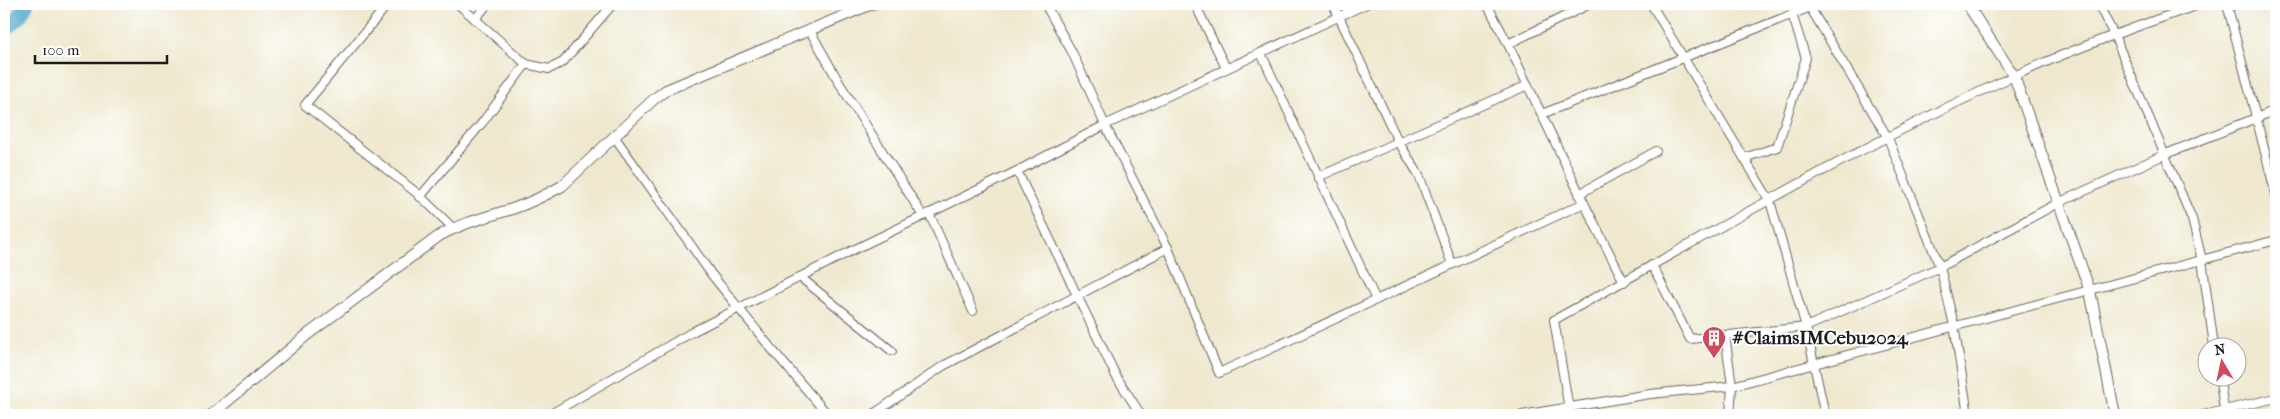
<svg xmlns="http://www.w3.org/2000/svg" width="2280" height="419" font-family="'IM FELL French Canon',serif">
<rect width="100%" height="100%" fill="#fff"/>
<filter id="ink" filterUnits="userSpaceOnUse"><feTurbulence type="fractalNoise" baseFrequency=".02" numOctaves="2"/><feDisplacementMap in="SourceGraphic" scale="10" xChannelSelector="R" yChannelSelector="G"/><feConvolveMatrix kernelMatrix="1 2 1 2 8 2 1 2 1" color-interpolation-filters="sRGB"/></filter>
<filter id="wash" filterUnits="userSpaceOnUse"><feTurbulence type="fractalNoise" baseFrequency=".0096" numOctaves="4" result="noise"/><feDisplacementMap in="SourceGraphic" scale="20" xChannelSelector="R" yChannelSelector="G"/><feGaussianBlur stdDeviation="1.12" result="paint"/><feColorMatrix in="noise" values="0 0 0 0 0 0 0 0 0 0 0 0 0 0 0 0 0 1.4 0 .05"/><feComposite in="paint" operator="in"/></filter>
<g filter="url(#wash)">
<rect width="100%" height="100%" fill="#efe8cf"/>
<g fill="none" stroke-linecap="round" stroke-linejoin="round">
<!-- river -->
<path stroke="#4fa7cc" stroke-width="16" d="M4 29 18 18 26 4"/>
</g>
</g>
<g filter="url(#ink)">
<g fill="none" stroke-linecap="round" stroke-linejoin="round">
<!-- minor casing -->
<g stroke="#66635b" stroke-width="10">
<g id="minor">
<path d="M388 4 305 105 418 194 453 228"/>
<path d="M458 4 526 64"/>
<path d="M1195 4 1226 68"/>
<path d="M1333 4 1398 141 1419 175 1452 264"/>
<path d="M1487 4 1508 44 1584 203 1624 282"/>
<path d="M1651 4 1770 201 1806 327 1825 415"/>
<path d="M1808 4 1888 138 1940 267 1954 325 1968 415"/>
<path d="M2098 4 2114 35 2192 219 2202 260 2214 346"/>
<path d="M2227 4 2276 195"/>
<path d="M475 19 488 4"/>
<path d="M809 29 840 84 923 216"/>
<path d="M1508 44 1590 4"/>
<path d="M1261 53 1376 300"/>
<path d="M1542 114 1818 4"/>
<path d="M614 136 712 275 770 347 828 415"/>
<path d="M1744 158 1777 147 1806 58 1792 14"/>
<path d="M1017 171 1116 376 1141 415"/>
<path d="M1318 177 1528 85"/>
<path d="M1579 194 1656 151"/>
<path d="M420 197 482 123 526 64 549 69 563 62 613 4"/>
<path d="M929 213 973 311"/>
<path d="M1168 248 1219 373 1584 203"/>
<path d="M1652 265 1690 339 1806 327 1940 267 2058 203 2166 154 2276 110"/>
<path d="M800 277 892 351"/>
<path d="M1725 335 1732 386 1730 415"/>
<path d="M2219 376 2225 415"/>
<path d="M549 415 694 331 853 250 1017 171 1105 125 1366 4"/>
<path d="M872 415 943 366 1168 248 1105 125 1072 52 1045 4"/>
<path d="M1522 415 1650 394 1732 386 2276 240"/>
<path d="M1570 415 1554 320C1706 236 1856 147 2014 76 2075 48 2138 26 2201 4"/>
<path d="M2203 415 2276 398"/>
</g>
</g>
<!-- tertiary casing -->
<g stroke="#66635b" stroke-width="12">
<g id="tertiary">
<path d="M1967 4 2014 76 2090 291 2115 415"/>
<path d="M211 415 307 335 439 236C462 223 487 217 512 209 530 203 546 195 562 186L654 99 666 90 872 4"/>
</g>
</g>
<!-- minor -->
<use href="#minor" stroke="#fff" stroke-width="8"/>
<!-- tertiary -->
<use href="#tertiary" stroke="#fff" stroke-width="10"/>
</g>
</g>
<!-- icons -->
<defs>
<g id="building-pin" transform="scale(1.25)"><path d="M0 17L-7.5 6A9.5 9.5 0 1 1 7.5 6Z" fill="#d1495b" stroke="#fff"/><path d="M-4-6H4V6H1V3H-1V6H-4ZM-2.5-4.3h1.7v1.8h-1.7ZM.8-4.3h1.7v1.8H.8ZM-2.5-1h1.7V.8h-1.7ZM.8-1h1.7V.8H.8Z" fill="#fff"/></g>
</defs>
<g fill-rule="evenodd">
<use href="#building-pin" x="1714" y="338"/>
</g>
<g text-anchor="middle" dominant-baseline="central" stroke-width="4" stroke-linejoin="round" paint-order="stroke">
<!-- poi labels -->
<g font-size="19" font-weight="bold" fill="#1c1c1c" stroke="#fff" text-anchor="start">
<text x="1732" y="338">#ClaimsIMCebu2024</text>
</g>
</g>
<!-- margin -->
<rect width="2280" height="419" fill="none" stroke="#fff" stroke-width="20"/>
<!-- north arrow -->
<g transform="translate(2222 362) rotate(351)"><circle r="24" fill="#ffffff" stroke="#a4a4a4"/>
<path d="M0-4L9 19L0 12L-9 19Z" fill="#d1495b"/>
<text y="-8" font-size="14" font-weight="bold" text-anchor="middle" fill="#1c1c1c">N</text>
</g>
<!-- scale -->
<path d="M35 55v8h132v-8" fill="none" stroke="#1c1c1c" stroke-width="2.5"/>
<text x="42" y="55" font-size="15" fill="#1c1c1c" stroke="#ffffff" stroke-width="4" paint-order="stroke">100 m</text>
</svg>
